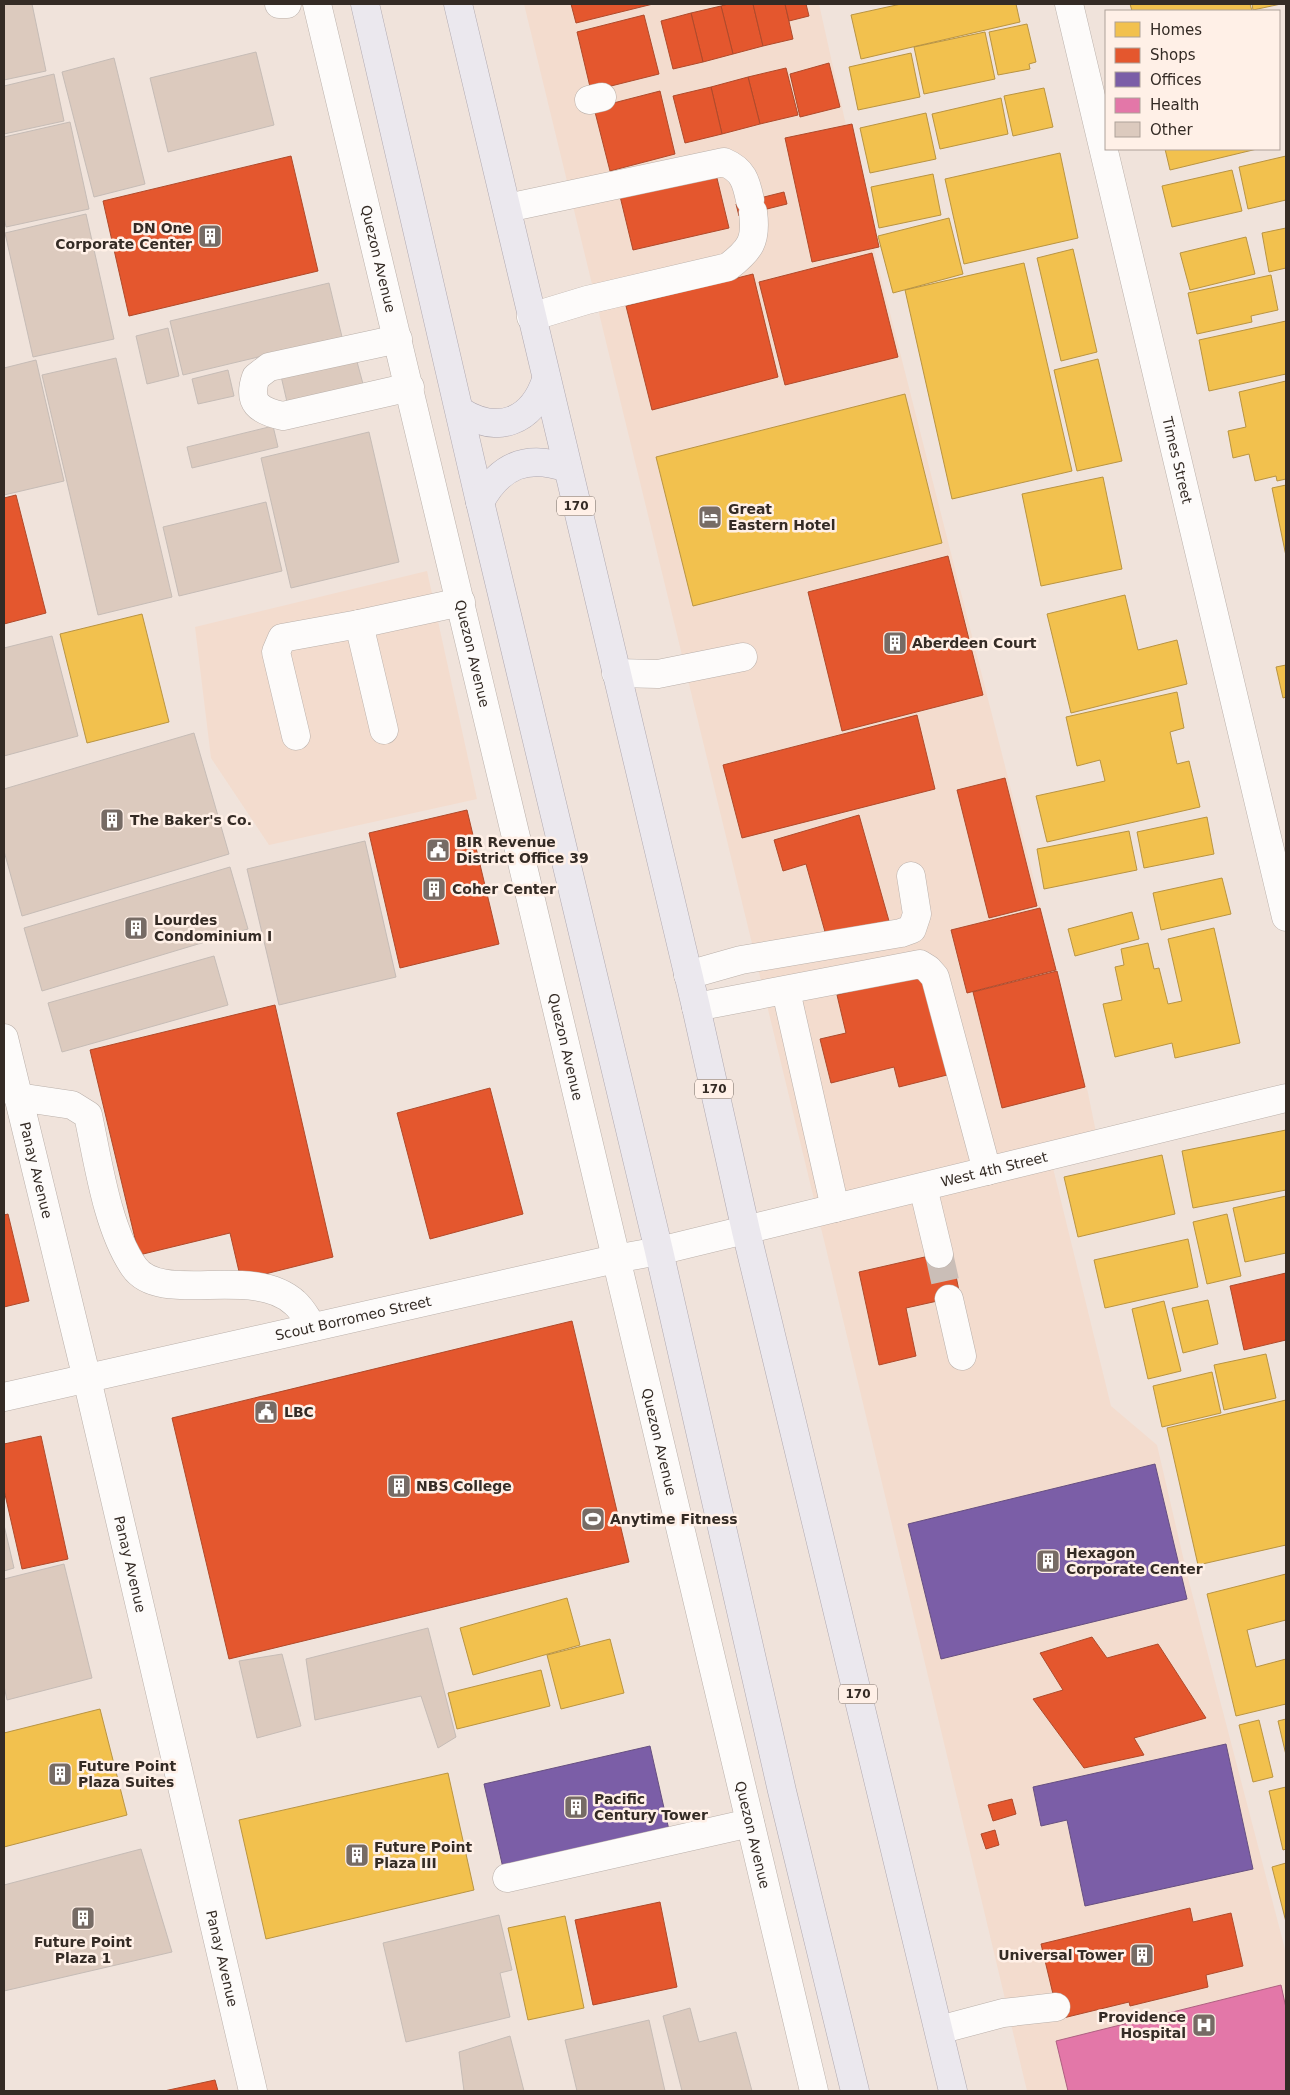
<svg xmlns="http://www.w3.org/2000/svg" width="1290" height="2095" font-family="'DejaVu Sans',sans-serif">
<rect width="100%" height="100%" fill="#f0e3db"/>
<!-- built -->
<g fill="#f3dcce">
<path d="M524 4H819L872 242 1088 1093 1101 1157 1053 1168 1111 1406 1157 1445 1188 1578 1286 1953V2091H1027L830 1265Z"/>
<path d="M427 571 477 799 269 845 211 758 195 627Z"/>
</g>
<!-- homes -->
<g fill="#f2c14e" stroke="#b99442">
<path d="M901 4H1016L1020 22 861 59 851 15Z"/>
<path d="M1130 4H1250L1252 11H1132Z"/>
<path d="M1252 4H1281L1253 10Z"/>
<path d="M1027 24 1036 62 1029 64 1030 69 998 75 989 32Z"/>
<path d="M985 32 995 79 924 94 914 47Z"/>
<path d="M911 53 920 97 858 110 849 67Z"/>
<path d="M1044 88 1053 127 1013 136 1004 96Z"/>
<path d="M1001 98 1008 134 940 149 932 114Z"/>
<path d="M926 113 936 159 870 173 860 128Z"/>
<path d="M1165 149H1257L1170 170Z"/>
<path d="M1060 153 1078 238 964 264 945 179Z"/>
<path d="M1286 156V200L1248 209 1239 167Z"/>
<path d="M1232 170 1242 211 1172 227 1162 186Z"/>
<path d="M933 174 941 215 879 228 871 187Z"/>
<path d="M949 218 963 274 893 293 878 236Z"/>
<path d="M1286 228V268L1269 272 1262 233Z"/>
<path d="M1246 237 1255 274 1190 290 1180 253Z"/>
<path d="M1073 249 1097 352 1061 361 1037 258Z"/>
<path d="M1024 263 1072 471 952 499 905 290Z"/>
<path d="M1271 275 1278 310 1251 316 1252 322 1197 334 1188 293Z"/>
<path d="M1286 321V374L1209 391 1199 340Z"/>
<path d="M1098 359 1122 461 1077 471 1054 370Z"/>
<path d="M1286 381V479L1277 481 1276 476 1255 481 1249 454 1233 458 1228 431 1246 427 1239 392Z"/>
<path d="M905 394 942 543 693 606 656 457Z"/>
<path d="M1103 477 1122 569 1041 586 1022 494Z"/>
<path d="M1286 485V556L1272 488Z"/>
<path d="M1125 595 1138 650 1177 640 1187 684 1071 713 1047 614Z"/>
<path d="M142 614 169 722 87 743 60 634Z"/>
<path d="M1286 665V697L1283 698 1276 667Z"/>
<path d="M1177 692 1184 728 1170 732 1177 764 1189 761 1200 807 1047 842 1036 796 1105 781 1100 760 1077 766 1066 717Z"/>
<path d="M1207 817 1214 854 1144 868 1137 832Z"/>
<path d="M1129 831 1137 870 1044 889 1037 849Z"/>
<path d="M1222 878 1231 914 1161 930 1153 893Z"/>
<path d="M1132 912 1139 939 1075 956 1068 929Z"/>
<path d="M1214 928 1240 1043 1175 1058 1172 1043 1115 1057 1103 1004 1122 1000 1115 967 1124 965 1121 949 1148 943 1154 969 1159 968 1168 1004 1182 1001 1168 939Z"/>
<path d="M1286 1130V1190L1193 1208 1182 1151Z"/>
<path d="M1162 1155 1175 1214 1078 1237 1064 1177Z"/>
<path d="M1286 1196V1253L1245 1262 1233 1208Z"/>
<path d="M1227 1214 1241 1276 1207 1284 1193 1222Z"/>
<path d="M1188 1239 1198 1287 1105 1308 1094 1260Z"/>
<path d="M1208 1300 1218 1344 1183 1353 1172 1308Z"/>
<path d="M1164 1301 1181 1371 1148 1379 1132 1309Z"/>
<path d="M1266 1354 1276 1398 1224 1410 1214 1365Z"/>
<path d="M1212 1372 1221 1413 1162 1427 1153 1386Z"/>
<path d="M1286 1400V1545L1198 1565 1167 1428Z"/>
<path d="M1286 1574V1620L1247 1630 1256 1667 1286 1659V1704L1236 1716 1207 1594Z"/>
<path d="M567 1598 580 1645 473 1675 460 1628Z"/>
<path d="M610 1639 624 1693 561 1709 547 1655Z"/>
<path d="M541 1670 550 1706 457 1729 448 1693Z"/>
<path d="M100 1709 127 1815 4 1847V1733Z"/>
<path d="M1286 1719V1755L1278 1721Z"/>
<path d="M1259 1720 1273 1777 1253 1782 1239 1725Z"/>
<path d="M448 1773 474 1890 266 1939 239 1820Z"/>
<path d="M1286 1787V1849L1283 1850 1269 1791Z"/>
<path d="M1286 1863V1922L1272 1867Z"/>
<path d="M565 1916 584 2008 528 2020 508 1928Z"/>
</g>
<!-- shops -->
<g fill="#e4572e" stroke="#af4a2b">
<path d="M571 4H653L576 23Z"/>
<path d="M728 4H753L763 46 733 54 721 6Z"/>
<path d="M753 4H785L793 39 763 46Z"/>
<path d="M785 4H806L809 16 789 21Z"/>
<path d="M721 6 733 54 703 62 691 13Z"/>
<path d="M691 13 703 62 673 69 661 21Z"/>
<path d="M644 15 659 74 591 91 577 32Z"/>
<path d="M829 63 840 107 800 117 790 74Z"/>
<path d="M786 68 798 115 760 124 748 77Z"/>
<path d="M748 77 760 124 722 134 711 87Z"/>
<path d="M711 87 722 134 685 143 673 96Z"/>
<path d="M660 91 675 154 610 171 594 108Z"/>
<path d="M852 124 879 247 812 262 785 138Z"/>
<path d="M291 156 318 271 129 316 103 201Z"/>
<path d="M715 170 729 228 633 250 619 192Z"/>
<path d="M784 192 787 204 739 216 736 204Z"/>
<path d="M872 253 898 357 785 385 759 282Z"/>
<path d="M753 274 778 377 652 410 626 306Z"/>
<path d="M16 495 46 613 4 624V498Z"/>
<path d="M948 556 983 695 842 731 808 592Z"/>
<path d="M917 715 935 789 742 838 723 765Z"/>
<path d="M1005 778 1037 906 989 918 957 790Z"/>
<path d="M467 810 499 944 400 968 369 833Z"/>
<path d="M859 815 889 921 827 939 806 864 783 871 774 840Z"/>
<path d="M1040 908 1056 970 967 993 951 930Z"/>
<path d="M1057 971 1085 1087 1002 1108 973 992Z"/>
<path d="M922 973 947 1075 899 1087 894 1067 831 1083 820 1039 846 1033 837 995Z"/>
<path d="M275 1005 333 1257 241 1280 230 1233 139 1255 90 1050Z"/>
<path d="M490 1088 523 1214 430 1239 397 1113Z"/>
<path d="M8 1214 29 1301 4 1307V1215Z"/>
<path d="M951 1251 960 1296 906 1308 916 1356 879 1365 859 1272Z"/>
<path d="M1286 1273V1340L1244 1350 1230 1286Z"/>
<path d="M572 1321 629 1562 229 1659 172 1418Z"/>
<path d="M41 1436 68 1559 22 1569 4 1490V1444Z"/>
<path d="M1092 1637 1107 1658 1158 1644 1206 1718 1134 1738 1144 1755 1084 1768 1033 1699 1063 1690 1040 1653Z"/>
<path d="M1012 1799 1016 1814 993 1821 988 1805Z"/>
<path d="M995 1830 999 1845 986 1849 981 1834Z"/>
<path d="M660 1902 677 1987 593 2005 575 1920Z"/>
<path d="M1190 1908 1193 1922 1231 1913 1243 1966 1206 1975 1208 1987 1130 2006 1129 2002 1059 2019 1041 1944Z"/>
<path d="M215 2080 218 2091H164Z"/>
</g>
<!-- offices -->
<g fill="#7b5ea7" stroke="#664f80">
<path d="M1155 1464 1187 1599 941 1659 908 1524Z"/>
<path d="M1226 1744 1253 1869 1085 1906 1067 1820 1041 1826 1033 1787Z"/>
<path d="M650 1746 669 1830 503 1868 484 1784Z"/>
</g>
<!-- health -->
<path fill="#e377a8" stroke="#ae6081" d="M1281 1985 1286 2008V2091H1068L1056 2041Z"/>
<!-- building -->
<g fill="#dccabe" stroke="#c6bcb6">
<path d="M4 4H32L46 71 4 80Z"/>
<path d="M256 52 274 125 168 152 150 78Z"/>
<path d="M114 58 145 184 94 197 62 72Z"/>
<path d="M54 74 64 121 4 134V86Z"/>
<path d="M70 122 89 209 6 227 4 217V137Z"/>
<path d="M86 214 114 339 33 357 5 233Z"/>
<path d="M329 283 342 337 183 375 170 321Z"/>
<path d="M168 328 179 376 147 384 136 336Z"/>
<path d="M116 358 172 597 98 615 42 375Z"/>
<path d="M356 358 363 384 287 402 281 376Z"/>
<path d="M36 360 64 481 4 495V368Z"/>
<path d="M228 370 234 396 198 404 192 379Z"/>
<path d="M273 426 278 447 192 468 187 447Z"/>
<path d="M369 432 399 562 291 588 261 458Z"/>
<path d="M266 502 282 571 179 596 163 527Z"/>
<path d="M52 636 78 736 4 756V648Z"/>
<path d="M194 733 229 854 22 916 4 851V789Z"/>
<path d="M365 841 396 977 279 1005 247 869Z"/>
<path d="M230 867 248 929 42 991 24 928Z"/>
<path d="M214 956 228 1005 62 1052 48 1003Z"/>
<path d="M4 1525 14 1568 4 1571Z"/>
<path d="M64 1564 92 1678 7 1700 4 1686V1579Z"/>
<path d="M428 1628 456 1737 438 1748 421 1696 315 1720 306 1659Z"/>
<path d="M282 1654 301 1726 257 1738 239 1661Z"/>
<path d="M141 1849 172 1952 4 1991V1885Z"/>
<path d="M499 1915 512 1970 500 1973 510 2017 406 2042 383 1943Z"/>
<path d="M690 2008 699 2042 736 2032 752 2091H682L663 2016Z"/>
<path d="M649 2020 665 2091H577L565 2040Z"/>
<path d="M510 2036 524 2091H464L459 2052Z"/>
</g>
<g fill="none" stroke-linecap="round" stroke-linejoin="round">
<!-- minor-tunnel -->
<path stroke="#cabeb7" stroke-width="28" stroke-dasharray="28 14" stroke-linecap="butt" d="M939 1254 949 1299"/>
<!-- minor casing -->
<g stroke="#bab0aa" stroke-width="29">
<g id="minor">
<path d="M279 4H287"/>
<path id="s1" d="M317 4C485 699 647 1396 814 2091"/>
<path id="s2" d="M1069 4 1286 917"/>
<path d="M589 100 602 97"/>
<path d="M507 208 724 162C743 170 746 181 750 200"/>
<path d="M531 317 587 300 728 267C750 250 757 241 753 212"/>
<path d="M398 339 269 367 256 377C247 403 259 411 283 416L410 387"/>
<path d="M616 673 658 674 743 657"/>
<path d="M384 730 359 624 461 602"/>
<path d="M296 736 276 652 282 638 359 624"/>
<path d="M688 975 741 960 901 933 912 929 917 914 911 876"/>
<path d="M786 991 835 1208"/>
<path d="M696 1007 920 964 928 969 935 977 987 1171"/>
<path id="s3" d="M4 1038 87 1379 253 2091"/>
<path d="M18 1097 72 1105 88 1115C98 1161 107 1228 134 1267 161 1306 253 1264 295 1303 302 1309 307 1319 313 1327"/>
<path d="M923 1187 939 1254"/>
<path d="M949 1299 962 1356"/>
<path id="s4" d="M4 1397 615 1259 659 1251 1286 1098"/>
<path d="M507 1878 750 1823"/>
<path d="M939 2030 1003 2013 1056 2007"/>
</g>
</g>
<!-- major casing -->
<g stroke="#b0a9b0" stroke-width="29">
<g id="major">
<path d="M365 4 480 502 659 1251 782 1791 855 2091"/>
<path d="M458 4 696 1007 746 1231 953 2091"/>
<path d="M460 411C498 435 532 422 546 380"/>
<path d="M480 502C500 465 527 454 567 468"/>
</g>
</g>
<!-- minor -->
<use href="#minor" stroke="#fdfbfa" stroke-width="28"/>
<!-- major -->
<use href="#major" stroke="#ebe8ee" stroke-width="28"/>
</g>
<!-- icons -->
<defs>
<g id="building-square" transform="scale(1.25)"><rect x="-9" y="-9" width="18" height="18" rx="4" fill="#766b65" stroke="#fff0e7"/><path d="M-4-6H4V6H1V3H-1V6H-4ZM-2.5-4.3h1.7v1.8h-1.7ZM.8-4.3h1.7v1.8H.8ZM-2.5-1h1.7V.8h-1.7ZM.8-1h1.7V.8H.8Z" fill="#fff"/></g>
<g id="hotel-square" transform="scale(1.25)"><rect x="-9" y="-9" width="18" height="18" rx="4" fill="#766b65" stroke="#fff0e7"/><path d="M-6-4.5h1.5V1H6V5H4.5V3h-9V5H-6ZM-4 0a1.8 1.8 0 1 1 3.6 0ZM.5 0V-2.5h3Q6-2.5 6 0Z" fill="#fff"/></g>
<g id="civic-square" transform="scale(1.25)"><rect x="-9" y="-9" width="18" height="18" rx="4" fill="#766b65" stroke="#fff0e7"/><path d="M-.6-6.5H3V-4.5H.6V-3L4-1V1h2V6H-6V1h2V-1L-.6-3ZM-1.2 2.5V6h2.4V2.5Z" fill="#fff"/></g>
<g id="stadium-square" transform="scale(1.25)"><rect x="-9" y="-9" width="18" height="18" rx="4" fill="#766b65" stroke="#fff0e7"/><path d="M0-5a6.5 5 0 1 0 0 10a6.5 5 0 1 0 0-10ZM-3.5-1.8h7v3.6h-7Z" fill="#fff"/></g>
<g id="hospital-square" transform="scale(1.25)"><rect x="-9" y="-9" width="18" height="18" rx="4" fill="#766b65" stroke="#fff0e7"/><path d="M-5-5h3v3.5h4V-5h3V5h-3V1.5h-4V5h-3Z" fill="#fff"/></g>
</defs>
<g fill-rule="evenodd">
<use href="#building-square" x="210" y="236"/>
<use href="#hotel-square" x="710" y="517"/>
<use href="#building-square" x="895" y="643"/>
<use href="#building-square" x="112" y="820"/>
<use href="#civic-square" x="438" y="850"/>
<use href="#building-square" x="434" y="889"/>
<use href="#building-square" x="136" y="928"/>
<use href="#civic-square" x="266" y="1412"/>
<use href="#building-square" x="399" y="1486"/>
<use href="#stadium-square" x="593" y="1519"/>
<use href="#building-square" x="1048" y="1561"/>
<use href="#building-square" x="60" y="1774"/>
<use href="#building-square" x="576" y="1807"/>
<use href="#building-square" x="357" y="1855"/>
<use href="#building-square" x="83" y="1918"/>
<use href="#building-square" x="1142" y="1955"/>
<use href="#hospital-square" x="1204" y="2025"/>
</g>
<g text-anchor="middle" dominant-baseline="central" stroke-width="5" stroke-linejoin="round" paint-order="stroke">
<!-- shield labels -->
<g fill="#fff0e7" stroke="#71665f" stroke-width="1">
<rect x="557" y="496.5" width="38" height="19" rx="4"/>
<rect x="695" y="1079.5" width="38" height="19" rx="4"/>
<rect x="839" y="1684.5" width="38" height="19" rx="4"/>
</g>
<g font-size="12" font-weight="bold" fill="#342b25">
<text x="576" y="506">170</text>
<text x="714" y="1089">170</text>
<text x="858" y="1694">170</text>
</g>
<!-- poi labels -->
<g font-size="14" font-weight="bold" fill="#342b25" stroke="#fff0e7" text-anchor="start">
<text x="192" y="228" text-anchor="end">DN One<tspan x="192" dy="16">Corporate Center</tspan></text>
<text x="728" y="509">Great<tspan x="728" dy="16">Eastern Hotel</tspan></text>
<text x="912" y="643">Aberdeen Court</text>
<text x="130" y="820">The Baker's Co.</text>
<text x="456" y="842">BIR Revenue<tspan x="456" dy="16">District Office 39</tspan></text>
<text x="452" y="889">Coher Center</text>
<text x="154" y="920">Lourdes<tspan x="154" dy="16">Condominium I</tspan></text>
<text x="284" y="1412">LBC</text>
<text x="416" y="1486">NBS College</text>
<text x="610" y="1519">Anytime Fitness</text>
<text x="1066" y="1553">Hexagon<tspan x="1066" dy="16">Corporate Center</tspan></text>
<text x="78" y="1766">Future Point<tspan x="78" dy="16">Plaza Suites</tspan></text>
<text x="594" y="1799">Pacific<tspan x="594" dy="16">Century Tower</tspan></text>
<text x="374" y="1847">Future Point<tspan x="374" dy="16">Plaza III</tspan></text>
<text x="83" y="1942" text-anchor="middle">Future Point<tspan x="83" dy="16">Plaza 1</tspan></text>
<text x="1124" y="1955" text-anchor="end">Universal Tower</text>
<text x="1186" y="2017" text-anchor="end">Providence<tspan x="1186" dy="16">Hospital</tspan></text>
</g>
<!-- street labels -->
<g font-size="14" fill="#342b25" stroke="#fff0e7">
<text stroke="none"><textPath href="#s1" startOffset="262">Quezon Avenue</textPath></text>
<text stroke="none"><textPath href="#s2" startOffset="469">Times Street</textPath></text>
<text stroke="none"><textPath href="#s1" startOffset="668">Quezon Avenue</textPath></text>
<text stroke="none"><textPath href="#s1" startOffset="1072">Quezon Avenue</textPath></text>
<text stroke="none"><textPath href="#s4" startOffset="1016">West 4th Street</textPath></text>
<text stroke="none"><textPath href="#s3" startOffset="136">Panay Avenue</textPath></text>
<text stroke="none"><textPath href="#s4" startOffset="358">Scout Borromeo Street</textPath></text>
<text stroke="none"><textPath href="#s1" startOffset="1478">Quezon Avenue</textPath></text>
<text stroke="none"><textPath href="#s3" startOffset="541">Panay Avenue</textPath></text>
<text stroke="none"><textPath href="#s1" startOffset="1882">Quezon Avenue</textPath></text>
<text stroke="none"><textPath href="#s3" startOffset="946">Panay Avenue</textPath></text>
</g>
</g>
<!-- border -->
<rect width="1290" height="2095" fill="none" stroke="#342b25" stroke-width="10"/>
<!-- legend -->
<rect x="1105" y="10" width="175" height="140" fill="#fff0e7" stroke="#aea199"/>
<rect x="1115" y="22" width="25" height="15" fill="#f2c14e" stroke="#aea199"/>
<text x="1150" y="35" font-size="15" fill="#342b25">Homes</text>
<rect x="1115" y="48" width="25" height="15" fill="#e4572e" stroke="#aea199"/>
<text x="1150" y="60" font-size="15" fill="#342b25">Shops</text>
<rect x="1115" y="72" width="25" height="15" fill="#7b5ea7" stroke="#aea199"/>
<text x="1150" y="85" font-size="15" fill="#342b25">Offices</text>
<rect x="1115" y="98" width="25" height="15" fill="#e377a8" stroke="#aea199"/>
<text x="1150" y="110" font-size="15" fill="#342b25">Health</text>
<rect x="1115" y="122" width="25" height="15" fill="#dccabe" stroke="#aea199"/>
<text x="1150" y="135" font-size="15" fill="#342b25">Other</text>
</svg>
